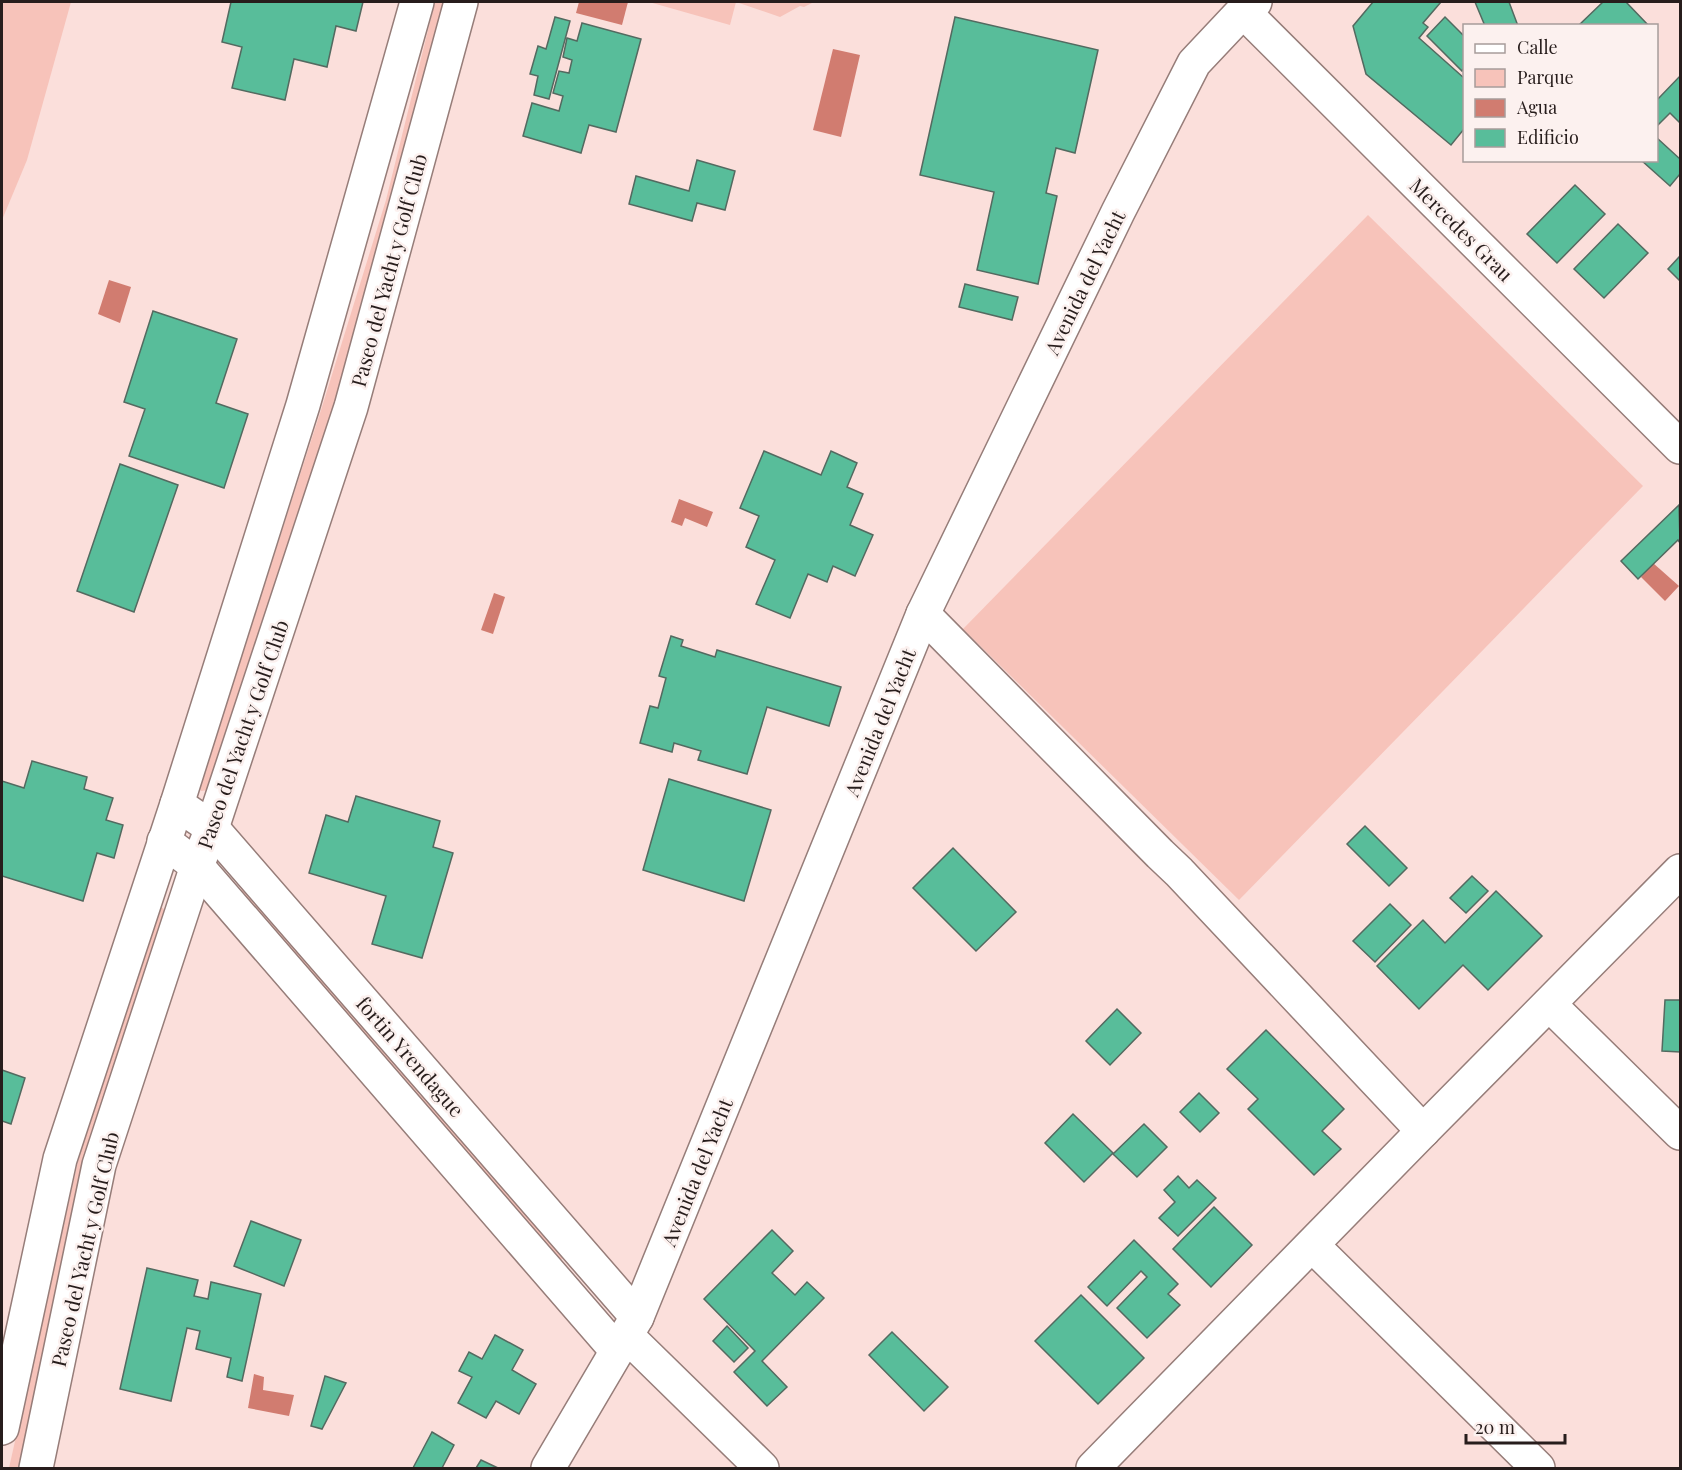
<svg xmlns="http://www.w3.org/2000/svg" width="1682" height="1470" font-family="'Playfair Display',serif">
<rect width="100%" height="100%" fill="#fbdfdb"/>
<!-- green -->
<g fill="#f7c3ba">
<path d="M2 2H71L27 160 2 220Z"/>
<path d="M435 2H446L396 203 333 409 208 790 201 791 199 787 322 407 386 200Z"/>
<path d="M649 2H736L730 25Z"/>
<path d="M740 2H814L804 7 800 6 780 17 739 3Z"/>
<path d="M1368 215 1643 486 1239 900 963 629Z"/>
<path d="M244 887 564 1257 560 1260 241 894 242 888Z"/>
<path d="M159 907 163 908 165 912 83 1179 18 1468H9L87 1121Z"/>
</g>
<!-- water -->
<g fill="#d17c70">
<path d="M579 2H628L622 25 576 13Z"/>
<path d="M833 49 860 55 841 137 813 130Z"/>
<path d="M109 280 131 287 120 323 98 314Z"/>
<path d="M679 499 713 512 707 527 685 518 682 526 671 522Z"/>
<path d="M1653 563 1679 586 1665 601 1641 577Z"/>
<path d="M494 593 505 597 493 634 481 630Z"/>
<path d="M254 1374 264 1377 263 1390 294 1395 289 1416 248 1408Z"/>
</g>
<!-- building -->
<g fill="#58bd9a" stroke="#536a60" stroke-width="1.5">
<path d="M231 2H363L356 31 336 26 327 67 294 59 285 100 232 88 242 47 222 42Z"/>
<path d="M1373 2H1441L1423 23 1428 27 1419 38 1464 78V129L1451 145 1366 74 1353 26Z"/>
<path d="M1475 2H1509L1518 26H1485Z"/>
<path d="M1603 2H1626L1649 26H1578Z"/>
<path d="M555 17 570 21 549 99 534 95 538 76 530 74 538 46 546 49Z"/>
<path d="M955 17 1098 50 1075 153 1056 148 1046 193 1057 196 1038 284 977 270 994 192 920 175Z"/>
<path d="M1445 17 1464 36V68L1462 71 1427 36Z"/>
<path d="M582 23 641 39 616 132 589 125 581 153 523 136 532 103 559 111 563 96 553 93 559 71 569 73 572 60 563 57 567 38 577 41Z"/>
<path d="M1680 76V123L1670 113 1656 127V101Z"/>
<path d="M1657 138 1680 159V174L1670 186 1641 160H1656Z"/>
<path d="M697 160 735 171 725 210 697 203 692 221 629 204 636 176 689 191Z"/>
<path d="M1575 185 1605 214 1557 263 1527 234Z"/>
<path d="M1618 224 1648 253 1604 298 1574 269Z"/>
<path d="M1680 256V281L1668 269Z"/>
<path d="M965 284 1018 297 1012 320 959 307Z"/>
<path d="M153 311 237 339 216 403 248 414 224 488 129 456 145 409 124 402Z"/>
<path d="M764 451 821 475 831 451 857 463 847 487 863 494 850 525 873 535 855 576 833 566 827 582 808 574 790 618 756 604 775 560 746 547 759 516 740 508Z"/>
<path d="M120 464 178 485 134 612 77 591Z"/>
<path d="M1679 505 1680 543 1678 540 1638 579 1621 561Z"/>
<path d="M671 636 683 640 681 646 715 657 717 650 841 687 829 726 767 707 747 774 698 760 701 751 674 743 672 752 640 743 650 706 658 708 666 678 659 676Z"/>
<path d="M32 761 87 777 84 789 113 798 106 820 123 825 114 858 97 853 83 901 2 876V781L24 788Z"/>
<path d="M669 779 771 810 744 901 643 870Z"/>
<path d="M356 796 440 821 433 847 453 853 422 958 372 944 386 896 309 873 326 815 348 822Z"/>
<path d="M1365 826 1407 868 1389 886 1347 844Z"/>
<path d="M953 848 1016 912 976 951 913 888Z"/>
<path d="M1472 876 1488 891 1466 913 1450 898Z"/>
<path d="M1496 891 1542 936 1488 990 1463 965 1419 1009 1377 966 1423 920 1445 943Z"/>
<path d="M1390 904 1411 925 1375 962 1353 941Z"/>
<path d="M1665 1000H1680V1052L1662 1051Z"/>
<path d="M1117 1009 1141 1033 1110 1065 1086 1041Z"/>
<path d="M1266 1030 1344 1109 1322 1131 1341 1149 1314 1175 1248 1109 1258 1099 1227 1069Z"/>
<path d="M2 1070 25 1078 11 1124 2 1121Z"/>
<path d="M1199 1093 1219 1113 1200 1132 1180 1112Z"/>
<path d="M1073 1114 1113 1153 1084 1182 1045 1143Z"/>
<path d="M1144 1124 1167 1147 1137 1177 1113 1154Z"/>
<path d="M1178 1176 1189 1188 1197 1180 1216 1198 1178 1236 1159 1218 1175 1202 1164 1190Z"/>
<path d="M1214 1207 1252 1245 1211 1287 1173 1249Z"/>
<path d="M251 1221 301 1240 284 1286 234 1266Z"/>
<path d="M772 1230 793 1251 772 1273 795 1295 807 1282 824 1298 762 1361 787 1387 767 1406 734 1372 755 1351 704 1299Z"/>
<path d="M1134 1240 1178 1284 1168 1294 1180 1305 1147 1338 1117 1308 1147 1277 1141 1271 1107 1306 1088 1287Z"/>
<path d="M147 1268 198 1280 194 1296 208 1299 211 1282 261 1294 242 1381 227 1377 231 1358 196 1349 200 1331 187 1328 171 1401 120 1389Z"/>
<path d="M1081 1295 1144 1358 1098 1404 1035 1341Z"/>
<path d="M727 1326 748 1348 734 1362 713 1341Z"/>
<path d="M892 1332 948 1387 924 1411 869 1355Z"/>
<path d="M495 1335 523 1350 512 1370 536 1384 519 1414 496 1401 486 1418 458 1403 472 1377 459 1371 469 1352 482 1359Z"/>
<path d="M325 1376 346 1383 322 1429 311 1426Z"/>
<path d="M432 1432 454 1445 442 1468H413Z"/>
<path d="M481 1460 498 1468H476Z"/>
</g>
<g fill="none" stroke-linecap="round" stroke-linejoin="round">
<!-- minor casing -->
<g stroke="#967d79" stroke-width="36">
<g id="minor">
<path d="M1243 11 1680 447"/>
<path d="M923 614 1160 854 1179 872 1423 1131"/>
<path d="M177 804 212 828 637 1317"/>
<path d="M164 841 197 866 617 1351"/>
<path d="M1549 1004 1680 1133"/>
<path d="M1312 1245 1538 1468"/>
<path d="M626 1335 762 1468"/>
<path d="M548 1468 637 1317 923 614 1118 212 1194 63 1243 11 1255 2"/>
<path d="M1093 1468 1423 1131 1680 871"/>
</g>
</g>
<!-- major casing -->
<g stroke="#967d79" stroke-width="36">
<g id="major">
<path d="M2 1428 60 1159 177 804 303 405 417 2"/>
<path d="M36 1468 99 1165 197 866 212 828 351 407 461 2"/>
</g>
</g>
<!-- minor -->
<use href="#minor" stroke="#fff" stroke-width="33"/>
<!-- major -->
<use href="#major" stroke="#fff" stroke-width="33"/>
</g>
<g text-anchor="middle" dominant-baseline="central" stroke-width="5" stroke-linejoin="round" paint-order="stroke">
<!-- street labels -->
<g font-size="20" fill="#271d1c" stroke="#fcf1ef">
<text transform="translate(1462 229) rotate(45)">Mercedes Grau</text>
<text transform="translate(388 270) rotate(-75)">Paseo del Yacht y Golf Club</text>
<text transform="translate(1084 282) rotate(-64)">Avenida del Yacht</text>
<text transform="translate(879 722) rotate(-68)">Avenida del Yacht</text>
<text transform="translate(242 734) rotate(-71)">Paseo del Yacht y Golf Club</text>
<text transform="translate(411 1056) rotate(49)">fortin Yrendague</text>
<text transform="translate(696 1172) rotate(-68)">Avenida del Yacht</text>
<text transform="translate(84 1249) rotate(-77)">Paseo del Yacht y Golf Club</text>
</g>
</g>
<!-- border -->
<rect width="1682" height="1470" fill="none" stroke="#271d1c" stroke-width="6"/>
<!-- legend -->
<rect x="1463" y="24" width="195" height="138" fill="#fcf1ef" stroke="#a79c9b" stroke-width="1.5"/>
<rect x="1475" y="44" width="30" height="9" fill="#ffffff" stroke="#a79c9b" stroke-width="1.5"/>
<text x="1517" y="54" font-size="18" fill="#271d1c">Calle</text>
<rect x="1475" y="69" width="30" height="18" fill="#f7c3ba" stroke="#a79c9b" stroke-width="1.5"/>
<text x="1517" y="84" font-size="18" fill="#271d1c">Parque</text>
<rect x="1475" y="99" width="30" height="18" fill="#d17c70" stroke="#a79c9b" stroke-width="1.5"/>
<text x="1517" y="114" font-size="18" fill="#271d1c">Agua</text>
<rect x="1475" y="129" width="30" height="18" fill="#58bd9a" stroke="#a79c9b" stroke-width="1.5"/>
<text x="1517" y="144" font-size="18" fill="#271d1c">Edificio</text>
<!-- scale -->
<path d="M1466 1434v9h99v-9" fill="none" stroke="#271d1c" stroke-width="3"/>
<text x="1475" y="1434" font-size="18" fill="#271d1c" stroke="#fcf1ef" stroke-width="4.5" paint-order="stroke">20 m</text>
</svg>
